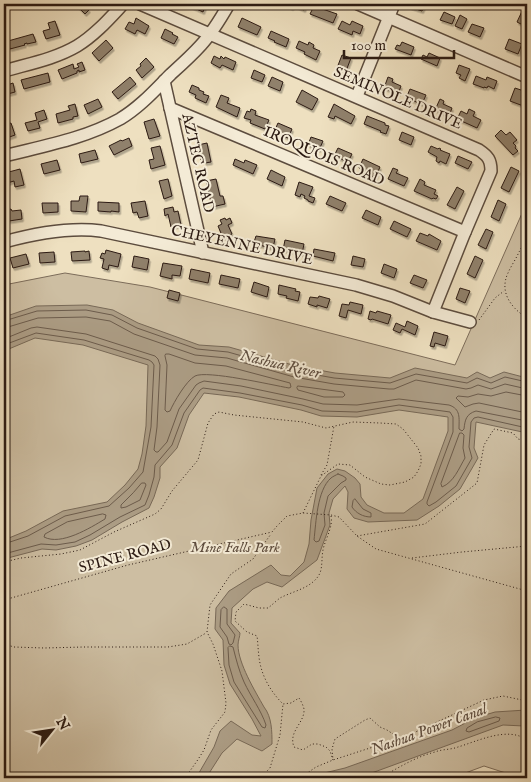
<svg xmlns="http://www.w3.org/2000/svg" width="531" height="782" font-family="'IM FELL English',serif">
<defs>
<filter id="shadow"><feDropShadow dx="1.5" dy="2.5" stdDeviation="0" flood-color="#0004"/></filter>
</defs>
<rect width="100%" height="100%" fill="#eee0c0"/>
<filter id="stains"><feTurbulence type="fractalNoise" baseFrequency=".004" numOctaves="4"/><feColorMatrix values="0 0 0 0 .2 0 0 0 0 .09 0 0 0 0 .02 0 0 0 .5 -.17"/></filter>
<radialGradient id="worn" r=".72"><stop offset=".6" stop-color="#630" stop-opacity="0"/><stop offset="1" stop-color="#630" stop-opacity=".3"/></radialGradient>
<!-- green -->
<path fill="#cdbea2" stroke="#7c6c5a" d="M527 202V778H521L484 766 452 778H4V285L65 273 150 287 455 365Z"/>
<!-- water -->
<g fill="#ac9d85" stroke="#786957">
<path d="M87 305 113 310 138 323 199 345 229 347 296 366 335 373 390 378 415 368 467 378 477 372 490 378 504 372 527 378V433L476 422 474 448 478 458 460 489 439 506 417 520 368 522 354 518 347 509 348 492 345 486 333 499 329 513 330 525 317 560 282 587 267 582 253 589 232 608 231 623 240 633C240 636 238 641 238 645 238 663 255 691 264 707 272 717 272 732 272 744L262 751 237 739 222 753 206 778H196L214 747 220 731 231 721 252 735 261 736 252 719 230 684 224 665 223 640 215 629 216 608 229 591 271 565 281 575 290 576 304 562 309 544 311 520 317 488 328 474 337 469 345 471 355 478 360 484 361 497 367 505 384 513H404L423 499 448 431V417L399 410 357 417 321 416 301 410 239 397 204 393 189 415 177 448 160 467V478L154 497 149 508 122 522 92 540 76 546 56 550 42 549 4 559V540L26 531 63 511 107 502 125 485 138 469 142 454 146 426 148 365 83 345 35 338 4 351V317L36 306Z"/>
<path d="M526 710 527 711V728L524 726 503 725 358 778H314L320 774 345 768 452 730 475 718 495 712Z"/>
</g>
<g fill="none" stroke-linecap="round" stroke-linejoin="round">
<!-- shore -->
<g stroke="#6c5c4c" stroke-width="1">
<path d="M4 321 37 311 86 310 112 315 137 328 197 349 228 352 295 371 334 378 390 383 416 374 467 383 477 378 491 383 505 377 527 382"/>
<path d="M4 327H8L38 318 86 317 110 321 134 334 195 355 227 358 294 377 334 384 389 389H394L416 380 466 389 471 388 478 385 491 389 505 384 527 389"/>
<path d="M4 339 31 328 37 327 86 334 155 356 158 359 160 365 157 427 154 450 156 452H158L167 442 179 409 196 385 199 383 204 381 241 386 303 399 323 404 357 405 399 399 449 405C461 409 459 418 459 429L462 431 464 429C465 420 466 414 476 411L527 421"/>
<path d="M4 345 36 333 84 340 149 360 152 362 154 365 151 427 146 455 143 472 129 488 109 506 65 516 28 536 4 544"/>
<path d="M166 354H169L195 363 226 366 290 383 291 387 289 388C272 385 207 370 195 376 186 381 174 402 170 411L167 412 165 410 167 365 165 356Z"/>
<path d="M298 386 343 392 345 395 343 397H324L298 390 297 388Z"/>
<path d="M527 396 506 392 491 396 478 394 468 397 458 396 456 398 465 407 473 404 479 403 527 413"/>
<path d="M460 433H462L464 435 463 448 465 458C459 468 454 482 442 487L441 484Z"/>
<path d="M338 474 343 476 346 478V480L341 483 328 496 324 513 325 525 319 541 316 542 314 540C316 523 317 490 331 478 332 477 336 475 338 474Z"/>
<path d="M142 483H145L146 485 140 500 126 507 121 508V505L133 493Z"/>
<path d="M355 499 363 509 371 513V517C363 517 356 513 352 507L353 501Z"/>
<path d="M103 514 106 515 105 519C90 528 61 546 44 537L45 534 67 522Z"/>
<path d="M4 554 41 544 56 545 75 542 90 535 120 517 145 505 149 495 154 477 155 465 172 445 184 413 200 390 203 388 240 393 302 405 322 411 357 412 399 405 450 412 453 417V432L427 502V504L429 506 436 502 456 486 472 458 469 447 471 422 474 418 478 417 527 428"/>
<path d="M224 607 227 609V624L235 635 233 643 231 645 229 644 227 637 220 627 221 610Z"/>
<path d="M230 646 233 647C236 659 239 671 244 682 251 697 261 710 266 725L265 728 262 727 234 682 229 665 228 648Z"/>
<path d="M496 717 500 718 499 721 469 732 466 731 467 728 477 722Z"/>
</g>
</g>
<!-- building -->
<g fill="#90816c" stroke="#2b1a12" filter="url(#shadow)">
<path d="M75 4H89L86 7 89 10 85 14Z"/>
<path d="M193 4H206L203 12 192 7Z"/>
<path d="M283 4H306L304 10 293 5 292 8Z"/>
<path d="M411 4H425L422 11 410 7Z"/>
<path d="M314 6 337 14 333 23 310 14Z"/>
<path d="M527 7V21L525 26 517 22 523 9 526 11Z"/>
<path d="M444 12 455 17 452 24 440 20Z"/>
<path d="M460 15 467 19 462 29 455 26Z"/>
<path d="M136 18 149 26 145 34 137 30 135 34 125 29 129 22 134 24Z"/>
<path d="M242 18 261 27 257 35 238 27Z"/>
<path d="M55 21 60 35 46 39 43 31 50 29 48 23Z"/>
<path d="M342 21 350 25 352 21 363 26 360 34 353 31 352 35 338 29Z"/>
<path d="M472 24 484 28 480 37 468 32Z"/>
<path d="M165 29 173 33 172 34 178 37 174 44 161 38Z"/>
<path d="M271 31 289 39 286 47 274 42 275 41 268 38Z"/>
<path d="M33 34 36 42 27 44V43L24 44 25 45 10 49 8 41Z"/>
<path d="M509 39 522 44 518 54 505 49Z"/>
<path d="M106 40 113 48 99 61 92 53Z"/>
<path d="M299 41 308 45 309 42 314 45 313 48 320 51 316 60 304 54 305 52 296 48Z"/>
<path d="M402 42 414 47 411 55 395 49 397 45 400 46Z"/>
<path d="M429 53 440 58 437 66 421 59 423 55 427 57Z"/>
<path d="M342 55 351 58 346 71 337 68Z"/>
<path d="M214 56 220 59 221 56 224 59 225 57 236 62 233 70 222 65 220 68 211 63Z"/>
<path d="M146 58 154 67 142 78 136 70 141 66 140 64Z"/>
<path d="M82 62 85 70 79 72V70L77 71V73L62 79 58 70 73 64 74 69 79 67 77 64Z"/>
<path d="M459 65 470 69 465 81 459 78 461 75 456 73Z"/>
<path d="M254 70 265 75 262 82 251 78Z"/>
<path d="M48 73 50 82 24 89 21 80Z"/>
<path d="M476 76 486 80 487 77 497 81 494 89 488 86 487 88 484 87V88L473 84Z"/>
<path d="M130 77 136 84 118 99 112 92Z"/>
<path d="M272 77 283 82 280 91 268 86Z"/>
<path d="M388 77 393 79 392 82 401 86 398 94 384 88Z"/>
<path d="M13 83 15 92 4 95V86Z"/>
<path d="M192 85 199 88V90L204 92 203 94 209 96 206 103 195 98 196 95 189 92Z"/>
<path d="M515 88 527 92 525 95 527 96V103L526 107 510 101Z"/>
<path d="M410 89 426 95 422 104 411 100 412 98 407 96Z"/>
<path d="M302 90 318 99 312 110 296 102Z"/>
<path d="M221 95 229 98 227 103 240 108 237 117 216 107Z"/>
<path d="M98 99 102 107 88 114 84 105Z"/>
<path d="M440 99 444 101 443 104 452 108 449 116 435 110Z"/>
<path d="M75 104 78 116 73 117V119L58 123 56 114 70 110 68 106Z"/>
<path d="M334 104 355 116 351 124 335 116 334 119 328 117Z"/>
<path d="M251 109 256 111 255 115 269 120 265 129 250 123 251 120 244 118 247 111 250 112Z"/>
<path d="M469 109 475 112 473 116 481 120 477 128 457 119 461 111 467 114Z"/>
<path d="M44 110 47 119 38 122 40 128 28 131 25 123 37 120 35 113Z"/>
<path d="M367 116 385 123V125L389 126 386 134 380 132 381 131 364 124Z"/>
<path d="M154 119 160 136 149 139 144 122Z"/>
<path d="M11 123 15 135 4 139V125Z"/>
<path d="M278 123 292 129 288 138 274 132Z"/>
<path d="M501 130 506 135 510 132 517 140 513 143 516 146 515 148 518 151 513 155 495 136Z"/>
<path d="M402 132 414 137 411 145 399 140Z"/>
<path d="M311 137 323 141 319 150 308 145Z"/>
<path d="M129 138 132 146 114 155 109 146 121 140 122 141Z"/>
<path d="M207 143 211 162 205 163 204 159 201 160 198 145Z"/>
<path d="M160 146 165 165 151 169 149 160 154 159 151 148Z"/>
<path d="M431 146 438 149 439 148 441 149 440 150 450 154 446 164 440 161 439 163 436 161 437 157 428 152Z"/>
<path d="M338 148 352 154 348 162 334 156Z"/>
<path d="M95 150 98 159 81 163 79 154Z"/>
<path d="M458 156 472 162 468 169 455 163Z"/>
<path d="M235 159 244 163 245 160 257 165 253 174 233 165Z"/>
<path d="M363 159 380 167 375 178 362 172 363 170 359 168Z"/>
<path d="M57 160 60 170 44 174 41 164Z"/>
<path d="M511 167 519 171 509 192 501 188Z"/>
<path d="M393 168 398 170 396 173 408 178 404 186 388 179Z"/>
<path d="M20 169 24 185 15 187 14 181 7 183 5 173Z"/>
<path d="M271 170 285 177 282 186 267 179Z"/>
<path d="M168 179 172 196 164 199 159 181Z"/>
<path d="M216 179 220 196H223L225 204 212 207 206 181Z"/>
<path d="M420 179 425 182 424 185 436 190 434 194 438 196 436 199 433 198 432 199 414 191Z"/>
<path d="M299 182 313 187 309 196 315 198 313 203 308 201V200L304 198 305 196 301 194 300 197 295 195Z"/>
<path d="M457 187 464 191 455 209 447 205Z"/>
<path d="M80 196H88L86 212 71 211V201H79Z"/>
<path d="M330 196 346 203 342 211 326 204Z"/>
<path d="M498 200 506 204 499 221 491 217Z"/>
<path d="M145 201 148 216 139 218 137 212 133 213 131 203Z"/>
<path d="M98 202 119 203V212L111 211V212L98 211Z"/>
<path d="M42 203H58V212L43 213Z"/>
<path d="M173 207 174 212 178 211 181 225 171 227 168 214 165 216 164 209Z"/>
<path d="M11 209 12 211 21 210 22 219 9 221 7 210Z"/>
<path d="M366 210 381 217 378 225 362 218Z"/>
<path d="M225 218 226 220 230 218 232 223 228 225 232 234 223 238 218 226 222 224 220 220Z"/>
<path d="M394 221 411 229 407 237 390 229Z"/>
<path d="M486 229 493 232 486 249 478 245Z"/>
<path d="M420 233 428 236 429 234 441 241 437 250 416 241Z"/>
<path d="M256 236 275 239 273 248 258 245V243L254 242Z"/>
<path d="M285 240 304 244 302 254 283 250Z"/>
<path d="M314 249 335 253 333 261 313 256Z"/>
<path d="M106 250 121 254 118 267 109 265 108 270 102 268 104 259 100 258 102 253 105 254Z"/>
<path d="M85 251V252L89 251 90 260 72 261 71 252Z"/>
<path d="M54 252 55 262 40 263 39 253Z"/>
<path d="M26 254 29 264 13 268 10 258Z"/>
<path d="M134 256 149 259 147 270 132 267Z"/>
<path d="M353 256 365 259 363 267 351 265Z"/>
<path d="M475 256 483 260 475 278 467 274Z"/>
<path d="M163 263 182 266 180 276 172 275V279L160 276Z"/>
<path d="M384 264 397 269 394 278 381 273Z"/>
<path d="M191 269 210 273 208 283 189 279Z"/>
<path d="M221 275 240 279 238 288 219 284Z"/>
<path d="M414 275 427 280 423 288 410 283Z"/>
<path d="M254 282 269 287 267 297 251 292Z"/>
<path d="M279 285 296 289 295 291 300 292 298 301 286 298 287 296 278 294Z"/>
<path d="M460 288 470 291 465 303 456 299Z"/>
<path d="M169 290 180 293 178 301 167 298Z"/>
<path d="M319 296 330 299 327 308 317 305V307L308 304 310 297 318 298Z"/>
<path d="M350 302 363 305 361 314 348 310 346 318 339 316 342 304 349 305Z"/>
<path d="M370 311 376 313 377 311 391 315 388 324 372 319 371 320 368 319Z"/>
<path d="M407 321 418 326 415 335 402 329 400 333 393 330 396 323 405 327Z"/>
<path d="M434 332 448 336 445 346 435 343 434 347 430 346Z"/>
</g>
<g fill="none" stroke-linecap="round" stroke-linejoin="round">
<!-- minor casing -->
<g stroke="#5c4c3e" stroke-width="14">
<g id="minor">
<path d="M140 4 479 150C488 156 491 160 491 171L465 232 433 312"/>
<path d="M358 4 527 77"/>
<path d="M4 71C28 64 55 59 77 46 95 35 109 19 123 4"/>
<path d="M164 81 203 253"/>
<path d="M357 96 394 4"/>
<path d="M170 108 465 232"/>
<path d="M4 156C43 146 84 139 120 119 140 107 155 90 171 74 181 65 192 55 201 45 212 33 221 18 229 4"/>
<path d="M4 242C33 234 70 227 101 231L356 285 393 296 433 312 470 322"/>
</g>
</g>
<!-- path -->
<g stroke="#2b1a12" stroke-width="1" stroke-dasharray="1 2.5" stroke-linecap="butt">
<path d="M527 235C525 240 522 247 519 252 516 259 511 266 508 273 499 292 511 308 527 318"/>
<path d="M479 320 495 298 504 291"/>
<path d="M321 475 327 465 334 426"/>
<path d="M331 516C333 526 327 536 324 546 321 555 323 565 320 573 313 588 293 591 280 598 276 601 272 605 268 608H259L244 604 236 612 235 621 247 632 257 636C258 643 258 650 259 657 261 675 270 691 283 704L291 703 299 698C301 701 303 705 304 709 305 723 288 731 294 747L303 750 312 744H318L326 747 330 751 333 760 332 749 335 739 365 720 370 718 380 727 387 730 399 738"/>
<path d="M357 536 425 524 477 483 484 445 494 429 513 433 518 439 527 441"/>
<path d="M412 558 462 552 527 546"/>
<path d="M4 562 21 558 61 554 80 550 114 532 155 514 161 509 172 491 198 460 208 423 214 414 219 412 234 415 303 422 326 428 353 422 380 423 396 424 403 429 418 448 421 456V464L418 471 414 477 405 482 390 485 381 484 365 477 350 465 338 464 321 476 303 513"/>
<path d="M4 600 128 565 272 532 277 526 287 516 303 513 331 515 339 517 357 536 376 549 527 591"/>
<path d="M4 644 14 647 44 648 84 647H168L187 644 206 633"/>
<path d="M4 772 19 778"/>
<path d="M185 778 197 761 204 750 211 730 225 712 226 703 222 671 213 644 207 632 210 605 231 574 253 559 271 534"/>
<path d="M260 778 270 768 280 735 283 704"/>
<path d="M300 778 316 767 333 760 407 736 484 700 503 696 527 701"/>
<path d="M380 778C398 768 415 757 435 752 442 749 450 750 458 747 478 741 508 726 527 740"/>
</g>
<!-- minor -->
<use href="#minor" stroke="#f4ebd6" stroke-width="11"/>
</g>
<g text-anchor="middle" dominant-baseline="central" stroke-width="4" stroke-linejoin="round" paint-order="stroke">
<!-- street labels -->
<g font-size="15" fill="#2b1a12" stroke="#f4ebd6">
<text transform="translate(398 98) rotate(23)">SEMINOLE DRIVE</text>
<text transform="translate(324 156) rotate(23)">IROQUOIS ROAD</text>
<text transform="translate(198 163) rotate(77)">AZTEC ROAD</text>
<text transform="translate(242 245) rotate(12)">CHEYENNE DRIVE</text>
<text transform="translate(125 556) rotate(-15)">SPINE ROAD</text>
</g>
<!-- park labels -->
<g font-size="15" font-style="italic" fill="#5c4b3d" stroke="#f4ebd6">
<text x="235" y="547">Mine Falls Park</text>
</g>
<!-- water labels -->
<g font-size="16" font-style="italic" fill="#5f4e40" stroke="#f4ebd6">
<text transform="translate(280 365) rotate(13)">Nashua River</text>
<text transform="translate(429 730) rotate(-20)">Nashua Power Canal</text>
</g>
</g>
<!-- margin -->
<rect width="531" height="782" fill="none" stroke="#eee0c0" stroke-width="20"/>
<rect x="5" y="5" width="521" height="772" fill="none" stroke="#2b1a12" stroke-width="2.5"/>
<rect x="10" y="10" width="511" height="762" fill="none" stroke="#2b1a12"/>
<!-- north arrow -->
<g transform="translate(52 730) rotate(60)" stroke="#f4ebd6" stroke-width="4" paint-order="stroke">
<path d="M0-4L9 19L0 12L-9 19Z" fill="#2b1a12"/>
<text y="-8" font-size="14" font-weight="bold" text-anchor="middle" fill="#2b1a12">N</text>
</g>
<!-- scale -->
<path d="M344 50v8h110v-8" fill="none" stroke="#2b1a12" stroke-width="2.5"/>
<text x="351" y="50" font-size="15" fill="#2b1a12" stroke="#f4ebd6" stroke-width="4" paint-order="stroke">100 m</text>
<rect width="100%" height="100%" filter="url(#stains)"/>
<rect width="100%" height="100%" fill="url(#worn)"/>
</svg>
